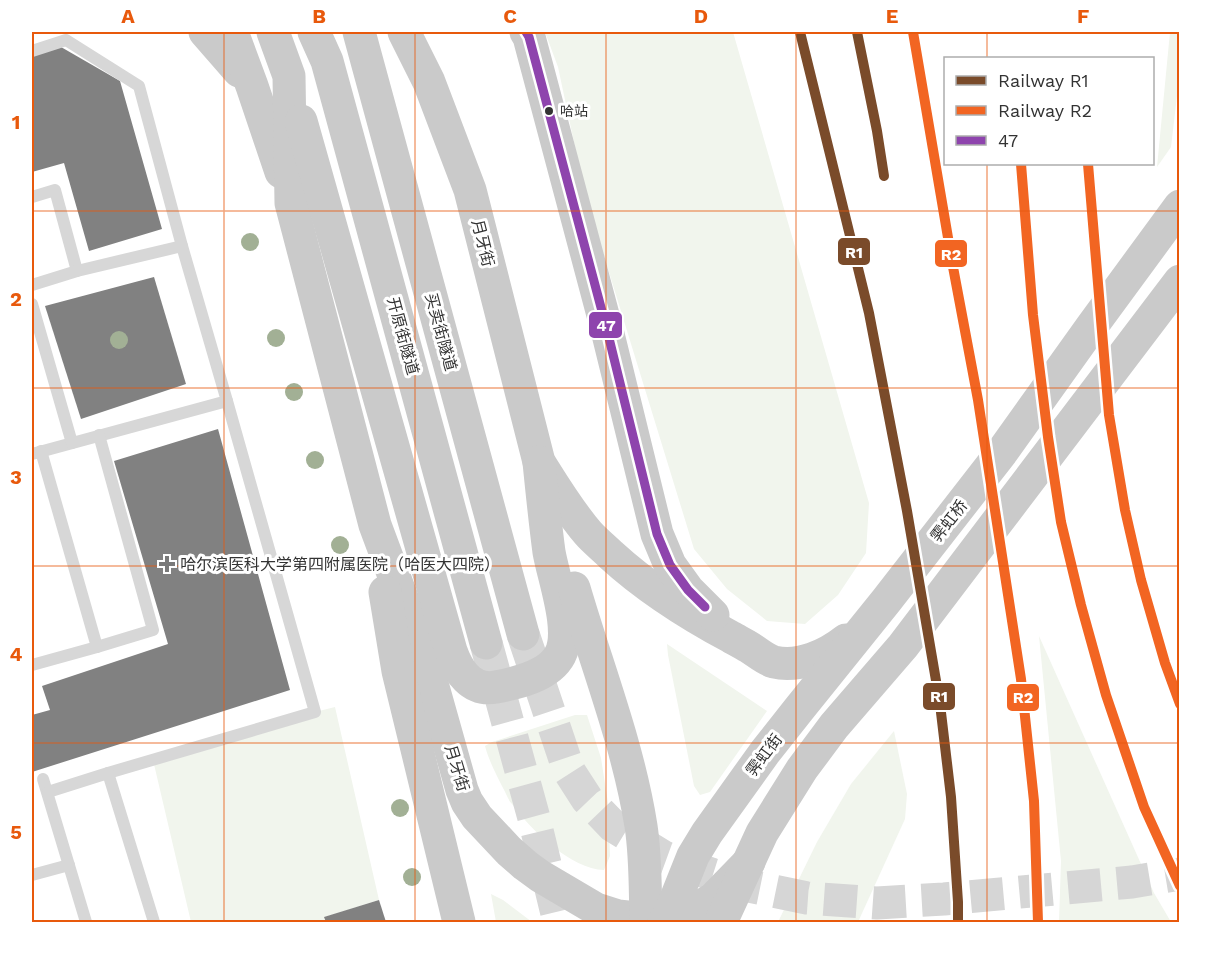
<svg xmlns="http://www.w3.org/2000/svg" width="1211" height="954" font-family="'Work Sans','Noto Sans SC',sans-serif">
<rect width="100%" height="100%" fill="#fff"/>
<!-- green -->
<g fill="#f1f5ed">
<path d="M545 32H733L869 503 866 553 838 595 805 624 767 621 727 589 694 549 585 194 558 67Z"/>
<path d="M1170 32H1179V79L1171 147 1157 167Z"/>
<path d="M1039 636 1154 893 1171 922H1059L1061 861Z"/>
<path d="M667 644 767 711 710 792 700 795 694 786 668 655Z"/>
<path d="M335 707 379 900 325 917 326 922H191L153 760 315 712Z"/>
<path d="M575 715H587L601 758 608 803 610 856 604 870C571 869 531 830 512 804 508 800 506 793 503 788 496 774 489 761 485 746L492 742Z"/>
<path d="M894 731 907 794 905 819 858 922H778L817 842 851 784Z"/>
<path d="M491 894 503 900 532 922H496Z"/>
</g>
<!-- building -->
<g fill="#818181">
<path d="M61 47 120 81 162 229 89 251 64 163 32 172V55Z"/>
<path d="M154 277 186 384 81 419 45 306Z"/>
<path d="M218 429 290 690 32 772V715L50 710 42 686 168 644 114 461Z"/>
<path d="M379 900 386 922H326L324 917Z"/>
</g>
<g fill="none" stroke-linecap="round" stroke-linejoin="round">
<!-- secondary-tunnel -->
<g stroke="#d6d6d6" stroke-width="33" stroke-dasharray="33 16" stroke-linecap="butt">
<path d="M523 634 569 771 587 799 613 826 664 857 711 874 749 886 807 898 877 903 944 899 1132 882 1180 874"/>
<path d="M486 643 534 818 559 922"/>
</g>
<!-- lane -->
<g stroke="#d7d7d7" stroke-width="12">
<path d="M32 51 66 40 139 86 182 246"/>
<path d="M32 197 55 190 77 271"/>
<path d="M32 285 77 271 182 246 227 401 32 454"/>
<path d="M32 304 72 443"/>
<path d="M97 647 153 630 99 435"/>
<path d="M32 665 97 647 41 451"/>
<path d="M108 773 315 712 227 401"/>
<path d="M43 779 86 922"/>
<path d="M48 792 108 773 154 922"/>
<path d="M32 875 69 865"/>
</g>
<!-- primary -->
<g stroke="#cacaca" stroke-width="33">
<path d="M205 32 239 71"/>
<path d="M232 32 252 86 281 172"/>
<path d="M273 32 289 76 291 203 375 525 426 662 462 790 467 802 477 817 509 851 525 865 540 876 596 909 618 916 665 921 688 914 713 899 749 862"/>
<path d="M314 32 327 61 486 643"/>
<path d="M359 32 523 634"/>
<path d="M404 32 429 82 470 190 539 462C554 486 569 511 588 533 595 541 604 548 611 555 647 588 688 614 731 637 736 640 742 643 747 646 756 651 764 659 774 662 799 668 827 655 846 640"/>
<path d="M526 32 529 37 607 330 657 534 670 565 688 590 713 615"/>
<path d="M301 121 451 651C458 671 471 692 496 687 517 683 549 676 560 655 573 631 554 580 549 552 545 522 542 492 539 462"/>
<path d="M574 588C597 667 628 744 641 826 646 858 645 891 646 922"/>
<path d="M385 592 398 671 459 922"/>
<path d="M664 922 671 911 693 856 707 833 765 752 799 709 886 601 1002 452 1092 326 1180 206"/>
<path d="M721 922 762 833 802 769 834 726 903 646 1180 281"/>
</g>
<!-- bus-1 casing -->
<g stroke="#fff" stroke-width="14">
<path id="bus-1" d="M526 32 529 37 607 330 657 534 670 565 688 590 705 607"/>
</g>
<!-- bus-1 -->
<use href="#bus-1" stroke="#8e44ad" stroke-width="9"/>
<!-- rail-1 casing -->
<g stroke="#fff" stroke-width="15">
<g id="rail-1">
<path d="M800 32 869 313 907 511 940 704 951 797 958 902V922"/>
<path d="M857 32 877 131 884 176"/>
</g>
</g>
<!-- rail-2 casing -->
<g stroke="#fff" stroke-width="15">
<g id="rail-2">
<path d="M913 32 953 267 978 400 1021 679 1034 801 1038 922"/>
<path d="M1021 164 1033 315 1048 437 1061 522 1081 605 1106 695 1144 807 1180 886"/>
<path d="M1088 164 1109 415 1125 510 1141 580 1165 663 1180 704"/>
</g>
</g>
<!-- rail-1 -->
<use href="#rail-1" stroke="#7a4b2a" stroke-width="10"/>
<!-- rail-2 -->
<use href="#rail-2" stroke="#f26522" stroke-width="10"/>
</g>
<!-- trees -->
<g fill="#a2b095">
<circle cx="250" cy="242" r="9"/>
<circle cx="276" cy="338" r="9"/>
<circle cx="119" cy="340" r="9"/>
<circle cx="294" cy="392" r="9"/>
<circle cx="315" cy="460" r="9"/>
<circle cx="340" cy="545" r="9"/>
<circle cx="400" cy="808" r="9"/>
<circle cx="412" cy="877" r="9"/>
</g>
<!-- grid -->
<path fill="none" stroke="#e8590c" stroke-width="1.5" stroke-opacity="0.55" d="M224 32V922M415 32V922M606 32V922M796 32V922M987 32V58M987 164V922M32 211H1180M32 388H1180M32 566H1180M32 743H1180"/>
<!-- markers -->
<circle fill="#333" stroke="#fff" stroke-width="2" cx="549" cy="111" r="5"/>
<path fill="#7a7a7a" stroke="#fff" stroke-width="2" d="M164 555h6v6h6v6h-6v6h-6v-6h-6v-6h6z"/>
<g text-anchor="middle" dominant-baseline="central" stroke-width="6" stroke-linejoin="round" paint-order="stroke">
<!-- bus labels -->
<g font-size="14" fill="#333" stroke="#fff" text-anchor="start">
<text x="560" y="111">哈站</text>
</g>
<!-- street labels -->
<g font-size="16" fill="#333" stroke="#fff">
<text transform="translate(483 243) rotate(76)">月牙街</text>
<text transform="translate(441 332) rotate(75)">买卖街隧道</text>
<text transform="translate(403 336) rotate(75)">开原街隧道</text>
<text transform="translate(949 521) rotate(-52)">霁虹桥</text>
<text transform="translate(764 755) rotate(-53)">霁虹街</text>
<text transform="translate(457 768) rotate(73)">月牙街</text>
</g>
<!-- poi labels -->
<g font-size="16" fill="#333" stroke="#fff" text-anchor="start">
<text x="180" y="564">哈尔滨医科大学第四附属医院（哈医大四院）</text>
</g>
</g>
<g stroke="#fff" stroke-width="2">
<rect x="837" y="237" width="34" height="29" rx="6" fill="#7a4b2a"/>
<rect x="934" y="239" width="34" height="29" rx="6" fill="#f26522"/>
<rect x="588" y="311" width="35" height="28" rx="6" fill="#8e44ad"/>
<rect x="922" y="682" width="34" height="29" rx="6" fill="#7a4b2a"/>
<rect x="1006" y="683" width="34" height="29" rx="6" fill="#f26522"/>
</g>
<g font-size="16" text-anchor="middle" font-weight="bold" fill="#fff">
<text x="854" y="258">R1</text>
<text x="951" y="260">R2</text>
<text x="606" y="331">47</text>
<text x="939" y="702">R1</text>
<text x="1023" y="703">R2</text>
</g>
<!-- border -->
<rect width="1211" height="954" fill="none" stroke="#ffffff" stroke-width="66"/>
<!-- legend -->
<rect x="944" y="57" width="210" height="108" fill="#ffffff" stroke="#adadad" stroke-width="1.5"/>
<rect x="956" y="76" width="30" height="9" fill="#7a4b2a" stroke="#adadad" stroke-width="1.5"/>
<text x="998" y="87" font-size="18" fill="#333333">Railway R1</text>
<rect x="956" y="106" width="30" height="9" fill="#f26522" stroke="#adadad" stroke-width="1.5"/>
<text x="998" y="117" font-size="18" fill="#333333">Railway R2</text>
<rect x="956" y="136" width="30" height="9" fill="#8e44ad" stroke="#adadad" stroke-width="1.5"/>
<text x="998" y="147" font-size="18" fill="#333333">47</text>
<rect x="33" y="33" width="1145" height="888" fill="none" stroke="#e8590c" stroke-width="2"/>
<g font-size="20" text-anchor="middle" font-weight="bold" fill="#e8590c">
<text x="128" y="23">A</text>
<text x="319" y="23">B</text>
<text x="510" y="23">C</text>
<text x="701" y="23">D</text>
<text x="892" y="23">E</text>
<text x="1083" y="23">F</text>
<text x="16" y="129">1</text>
<text x="16" y="306">2</text>
<text x="16" y="484">3</text>
<text x="16" y="661">4</text>
<text x="16" y="839">5</text>
</g>
</svg>
